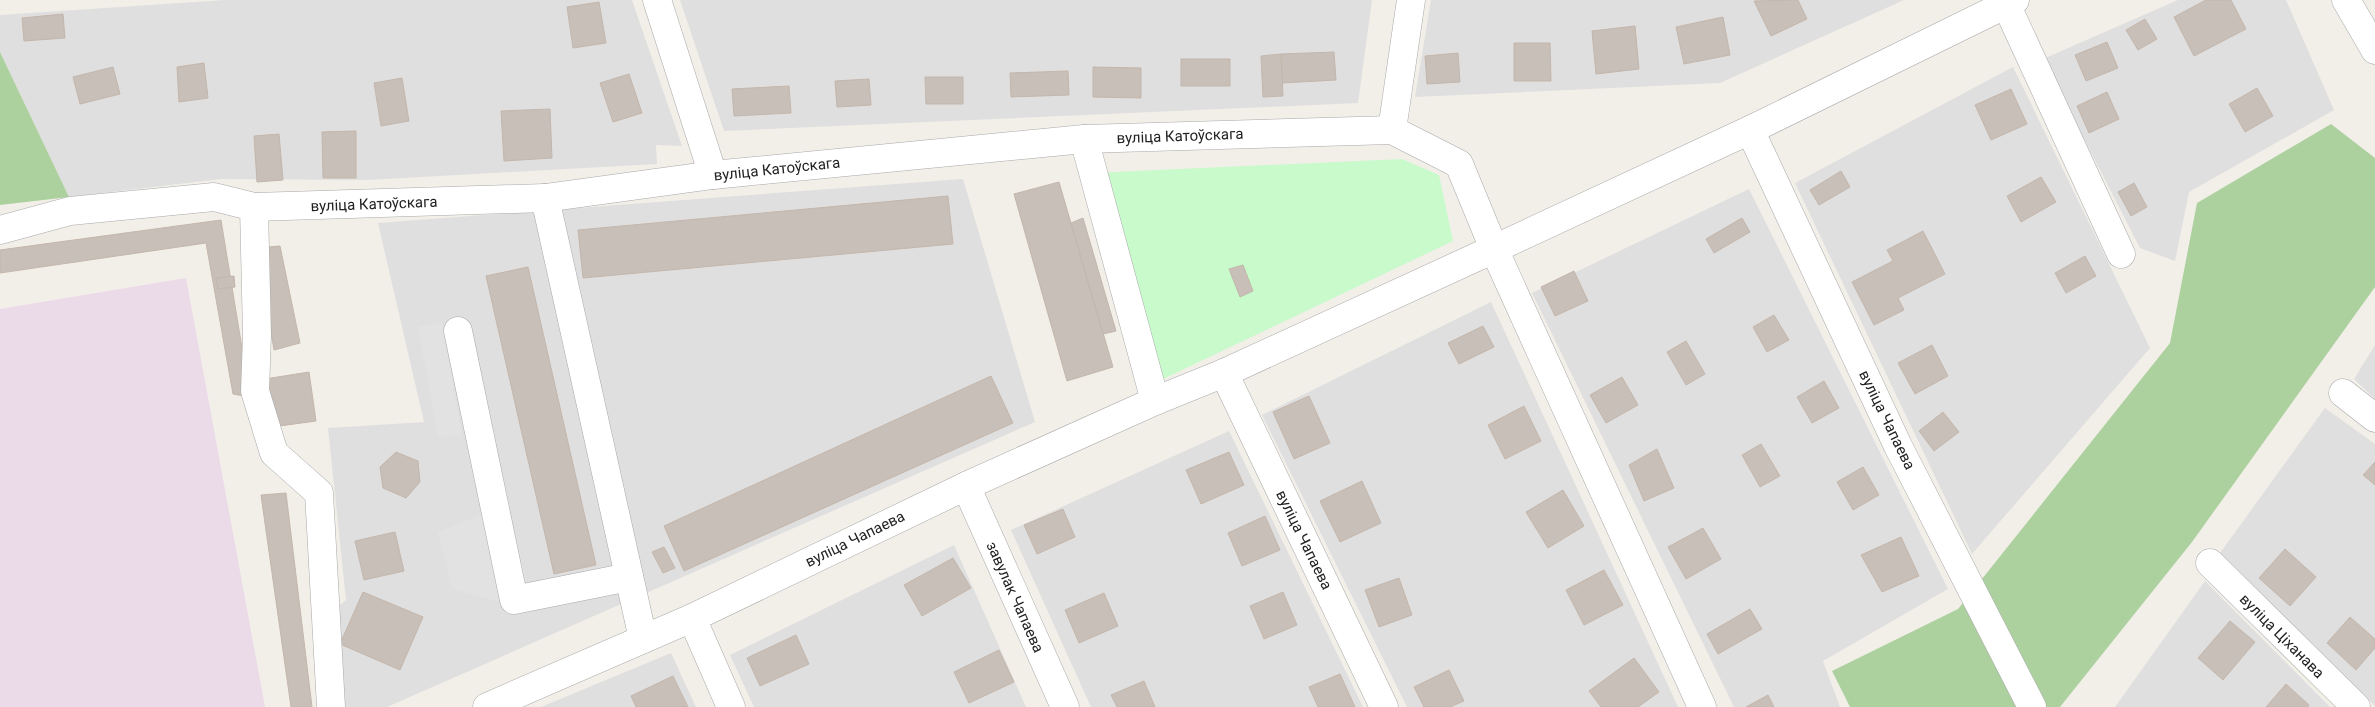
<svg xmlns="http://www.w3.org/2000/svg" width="2375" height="707" font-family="Roboto,sans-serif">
<rect width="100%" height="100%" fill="#f2efe9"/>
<!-- residential -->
<g fill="#e0dfdf">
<path d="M225 0H632L682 146 656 145 657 164 367 180 221 179 69 197 0 52V15Z"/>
<path d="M680 0H1372L1358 103 724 131Z"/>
<path d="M1431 0H1904L1720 83 1415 97Z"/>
<path d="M2178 0H2286L2334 110 2189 192 2175 261 2140 248 2043 59Z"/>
<path d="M2013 67 2150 348 1972 554 1795 183Z"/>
<path d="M963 179 1035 422 387 707H343L331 612 346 600 328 428 424 422 378 223Z"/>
<path d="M1749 189 1948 589 1823 661 1840 707H1734L1532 293Z"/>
<path d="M1491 302 1678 707H1407L1262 415Z"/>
<path d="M2375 345V399L2354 379Z"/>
<path d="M2325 408 2375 444V706L2220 553Z"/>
<path d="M1229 431 1363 707H1091L1011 530Z"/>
<path d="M954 545 1026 707H754L730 655Z"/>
<path d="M2205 581 2330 707H2115Z"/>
<path d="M671 653 696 707H541Z"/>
</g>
<!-- industrial -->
<path fill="#ebdbe8" d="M186 278 265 707H0V309Z"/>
<!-- forest -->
<g fill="#add19e">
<path d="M0 52 69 197 0 205Z"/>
<path d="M2331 124 2375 158V287L2192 542 2060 707H1850L1832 671 1958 609 2170 343 2197 203Z"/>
</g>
<!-- park -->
<path fill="#c8facc" d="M1402 159 1439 175 1453 241 1159 381 1091 173Z"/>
<!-- parking -->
<g fill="#e2e2e2">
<path d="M442 322 462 436 438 437 418 327Z"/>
<path d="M508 504 534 611 452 589 438 532Z"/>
</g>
<!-- building -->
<g fill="#c7bfb8" stroke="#c4b6ab">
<path d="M1798 0 1807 19 1771 36 1754 1Z"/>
<path d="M2206 0H2231L2246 29 2194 56 2174 17Z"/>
<path d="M599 2 606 43 573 48 567 7Z"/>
<path d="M63 14 65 38 24 41 22 18Z"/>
<path d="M1723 17 1730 55 1684 64 1676 27Z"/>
<path d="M2145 19 2157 39 2138 50 2126 30Z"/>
<path d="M1635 26 1639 69 1596 74 1592 31Z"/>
<path d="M2107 42 2118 68 2086 81 2075 55Z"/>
<path d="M1514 43H1550L1551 81H1514Z"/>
<path d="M1334 52 1336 80 1282 83 1281 54Z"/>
<path d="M1458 53 1460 82 1427 84 1425 56Z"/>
<path d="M1281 54 1283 96 1263 97 1261 56Z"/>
<rect x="1181" y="59" width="49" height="27"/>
<path d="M204 63 208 98 179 102 177 67Z"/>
<path d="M113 67 120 94 80 104 73 77Z"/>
<path d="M1093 67 1141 68V98L1093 97Z"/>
<path d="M1068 71 1069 95 1011 97 1010 73Z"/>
<path d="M629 74 642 113 613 122 600 83Z"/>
<path d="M925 77H963V104H926Z"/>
<path d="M402 78 409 121 381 126 374 83Z"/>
<path d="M869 79 871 105 837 107 835 81Z"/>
<path d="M789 86 791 113 734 116 732 89Z"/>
<path d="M2257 88 2273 116 2245 132 2229 104Z"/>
<path d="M2011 89 2027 124 1991 140 1975 105Z"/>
<path d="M2107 92 2119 119 2089 133 2077 106Z"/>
<path d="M550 109 552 158 504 161 501 111Z"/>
<path d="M356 131V178H323L322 132Z"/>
<path d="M279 134 283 180 257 182 254 136Z"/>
<path d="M1841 171 1850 187 1819 205 1810 190Z"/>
<path d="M2041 177 2056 202 2021 222 2007 196Z"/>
<path d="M1059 182 1113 367 1067 381 1014 194Z"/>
<path d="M2134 183 2147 207 2131 216 2118 192Z"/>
<path d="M948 196 953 244 583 278 578 230Z"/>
<path d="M1083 218 1116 331 1103 334 1071 223Z"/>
<path d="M1742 218 1750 232 1714 253 1706 239Z"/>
<path d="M221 220 250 397 233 394 206 243 0 273V250Z"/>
<path d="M1923 231 1945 274 1898 298 1904 310 1874 325 1852 282 1893 261 1887 250Z"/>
<path d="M280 246 300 343 274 350 257 248Z"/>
<path d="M2085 256 2096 276 2066 293 2055 273Z"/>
<path d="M1243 265 1253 291 1240 297 1229 269Z"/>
<path d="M528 267 596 565 554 574 486 276Z"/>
<path d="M1574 271 1588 301 1555 316 1541 287Z"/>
<path d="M234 276 235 287 218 289 216 278Z"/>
<path d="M1774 315 1789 340 1767 352 1753 327Z"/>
<path d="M1483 326 1494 347 1459 364 1448 343Z"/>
<path d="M1686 341 1705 374 1686 385 1667 352Z"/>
<path d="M1932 345 1948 376 1915 394 1898 363Z"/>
<path d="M309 372 316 421 272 427 265 379Z"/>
<path d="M991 376 1013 423 684 571 664 526Z"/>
<path d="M1622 377 1638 405 1606 423 1590 395Z"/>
<path d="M1824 381 1839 408 1812 423 1797 397Z"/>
<path d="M1309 396 1330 443 1294 459 1273 412Z"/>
<path d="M1524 406 1541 441 1505 459 1488 425Z"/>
<path d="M1943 412 1959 432 1934 451 1919 431Z"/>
<path d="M1761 444 1780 476 1760 487 1742 455Z"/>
<path d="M1657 449 1674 488 1644 501 1629 465Z"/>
<path d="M396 452 418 461 420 482 406 498 383 488 380 467Z"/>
<path d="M1229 452 1244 485 1201 504 1186 470Z"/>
<path d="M2375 462V485L2363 475Z"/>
<path d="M1863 467 1879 495 1853 510 1837 482Z"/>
<path d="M1362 481 1381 523 1340 542 1320 501Z"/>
<path d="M1563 490 1584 526 1548 548 1526 512Z"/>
<path d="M286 493 312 707H291L261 495Z"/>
<path d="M1063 509 1075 537 1037 554 1024 525Z"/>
<path d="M1265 516 1280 550 1242 566 1228 533Z"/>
<path d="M1703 528 1721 559 1686 579 1668 547Z"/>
<path d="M395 532 404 571 364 580 355 541Z"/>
<path d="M1901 537 1919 576 1882 592 1861 555Z"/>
<path d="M664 547 675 568 663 573 652 552Z"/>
<path d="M2285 549 2316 577 2290 606 2259 578Z"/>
<path d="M953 558 971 588 922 616 904 585Z"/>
<path d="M1604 570 1623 605 1584 625 1566 590Z"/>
<path d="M1399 578 1412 615 1379 627 1365 590Z"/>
<path d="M363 592 423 617 400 670 340 644Z"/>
<path d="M1283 592 1297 625 1264 639 1250 606Z"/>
<path d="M1104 593 1118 626 1079 643 1065 610Z"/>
<path d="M1750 609 1762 629 1718 654 1707 634Z"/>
<path d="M2350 617 2375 639V648L2356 670 2327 643Z"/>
<path d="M2230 621 2255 642 2223 680 2198 658Z"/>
<path d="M796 635 809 664 760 686 747 658Z"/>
<path d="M999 650 1014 682 969 703 954 672Z"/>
<path d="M1634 658 1659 692 1638 707H1601L1589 691Z"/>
<path d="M1449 670 1464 701 1450 707H1424L1414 687Z"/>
<path d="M1340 674 1355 707H1318L1309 687Z"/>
<path d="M673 676 688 707H636L631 696Z"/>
<path d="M1144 681 1155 707H1117L1111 695Z"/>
<path d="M2286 684 2309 705 2308 707H2266Z"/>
<path d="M1768 695 1774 707H1746Z"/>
</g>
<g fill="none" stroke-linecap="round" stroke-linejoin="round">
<!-- minor casing -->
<g stroke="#a9a9a9" stroke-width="29">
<g id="minor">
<path d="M657 0 713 175"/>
<path d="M2346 0 2375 50"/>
<path d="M2006 4 2121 254"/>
<path d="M1392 130 1411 0"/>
<path d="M1750 130 1898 446 2032 707"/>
<path d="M1084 139 1155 401"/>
<path d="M545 198 643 639"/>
<path d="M254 207 257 335 255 391 274 453 319 493 331 707"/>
<path d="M0 230 70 211 214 197 254 207 545 198 713 175 1084 139 1392 130 1459 164 1494 249 1702 707"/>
<path d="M458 331 514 600 629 577"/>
<path d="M1224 373 1384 707"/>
<path d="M2343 393 2375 418"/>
<path d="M966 486 1065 707"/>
<path d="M2210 563 2356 707"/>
<path d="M692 618 731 707"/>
<path d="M487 707 692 618 966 486 1155 401 1224 373 1494 249 1750 130 2015 0"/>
</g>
</g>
<!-- minor -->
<use href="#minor" stroke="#fff" stroke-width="28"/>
</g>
<g text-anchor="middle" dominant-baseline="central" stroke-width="4" stroke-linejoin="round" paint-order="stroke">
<!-- street labels -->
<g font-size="15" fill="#222" stroke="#fff">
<text transform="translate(1180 136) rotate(-2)">вуліца Катоўскага</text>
<text transform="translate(777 169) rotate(-6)">вуліца Катоўскага</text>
<text transform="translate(374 204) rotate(-2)">вуліца Катоўскага</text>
<text transform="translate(1887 420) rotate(64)">вуліца Чапаева</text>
<text transform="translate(855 539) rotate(-26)">вуліца Чапаева</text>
<text transform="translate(1304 540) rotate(64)">вуліца Чапаева</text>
<text transform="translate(1015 597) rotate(66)">завулак Чапаева</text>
<text transform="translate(2282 636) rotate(45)">вуліца Ціханава</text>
</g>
</g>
</svg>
